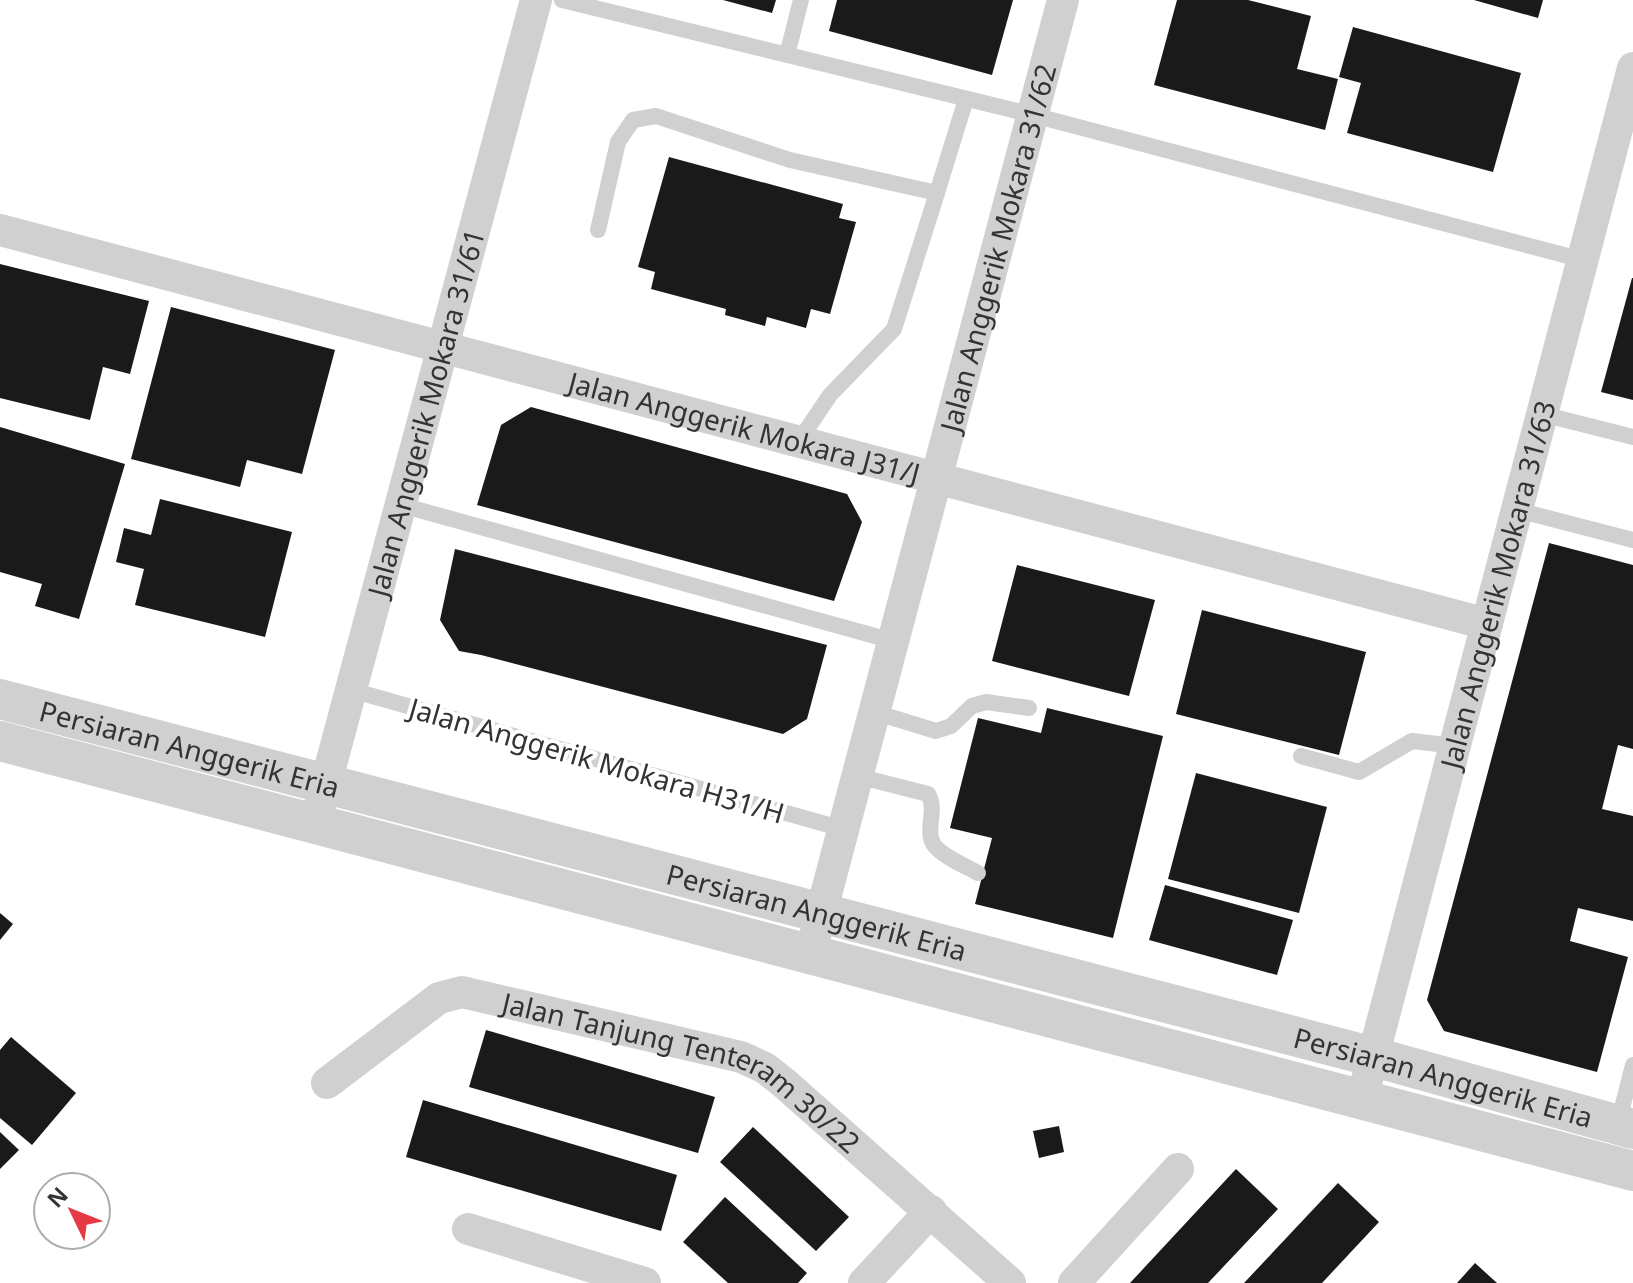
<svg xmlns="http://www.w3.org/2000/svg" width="1633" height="1283" font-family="'Noto Sans',sans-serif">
<rect width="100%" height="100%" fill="#fff"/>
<!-- building -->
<g fill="#1a1a1a">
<path d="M723 0H776L772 13Z"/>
<path d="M837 0H1013L992 75 829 31Z"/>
<path d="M1177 0H1248L1311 16 1297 69 1338 79 1325 130 1154 85Z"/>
<path d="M1474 0H1543L1538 18Z"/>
<path d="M1353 27 1521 73 1493 172 1347 133 1361 83 1339 77Z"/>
<path d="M669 157 843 204 839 218 856 222 830 314 811 309 806 328 767 317 765 326 725 315 726 309 651 289 655 272 638 267Z"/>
<path d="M0 264 149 301 130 374 103 367 90 420 0 398Z"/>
<path d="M1632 278H1633V400L1601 392Z"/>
<path d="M171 307 335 350 302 474 247 460 240 487 131 459Z"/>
<path d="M531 407 847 494 862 522 834 601 477 505 501 425Z"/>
<path d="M0 427 125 464 79 619 35 606 42 584 0 572Z"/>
<path d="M160 499 292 532 265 637 135 605 144 569 116 562 124 528 151 535Z"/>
<path d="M1549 543 1633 565V749L1618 745 1602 809 1633 816V921L1578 908 1570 941 1628 957 1597 1072 1444 1031 1427 1000Z"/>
<path d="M455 549 827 645 807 719 783 734 481 655 459 651 440 620Z"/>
<path d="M1017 565 1155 600 1129 696 992 661Z"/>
<path d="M1202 610 1366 652 1339 755 1176 714Z"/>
<path d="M1047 708 1163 736 1113 938 975 904 992 838 950 828 978 718 1041 733Z"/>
<path d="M1196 773 1327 807 1299 913 1168 879Z"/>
<path d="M1165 885 1293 920 1277 975 1149 940Z"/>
<path d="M0 913 13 924 0 940Z"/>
<path d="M486 1030 715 1097 698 1153 469 1087Z"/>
<path d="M11 1037 76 1093 32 1145 0 1118V1050Z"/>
<path d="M423 1100 677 1175 661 1231 406 1157Z"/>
<path d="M1059 1126 1064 1152 1039 1158 1033 1131Z"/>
<path d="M753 1127 849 1217 816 1251 720 1162Z"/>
<path d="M0 1132 19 1150 0 1169Z"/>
<path d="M1236 1169 1278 1209 1259 1229 1208 1283H1130Z"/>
<path d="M1338 1183 1379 1222 1322 1283H1244Z"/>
<path d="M725 1197 807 1273 798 1283H728L683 1242Z"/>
<path d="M1475 1263 1497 1283H1457Z"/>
</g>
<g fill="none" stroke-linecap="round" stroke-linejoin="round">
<!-- service -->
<g stroke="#d0d0d0" stroke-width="16">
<path d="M562 0 1033 115 1583 260"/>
<path d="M787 55 801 0"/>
<path d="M937 193 966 99"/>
<path d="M598 230 618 142 633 120 656 116 790 160 937 193 894 329 830 395 799 441"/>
<path d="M1542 414 1633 437"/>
<path d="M401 505 893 641"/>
<path d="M1517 510 1633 540"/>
<path d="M351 690 843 829"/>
<path d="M874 712 936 731 951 726 972 706 986 702 1029 708"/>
<path d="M1301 756 1359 772 1412 741 1455 746"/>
<path d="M857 776 928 794C938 810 924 830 934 845 943 857 966 866 978 873"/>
<path d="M1618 1124 1633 1065"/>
</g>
<!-- minor -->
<g stroke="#d0d0d0" stroke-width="32">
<path id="s1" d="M0 230 1487 624"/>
<path id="s2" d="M315 824 536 0"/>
<path id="s3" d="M815 936 1063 0"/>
<path id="s4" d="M327 1083 439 998 462 992 741 1057 765 1068 784 1083 1010 1283"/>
<path id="s5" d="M1362 1099 1633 68"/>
<path d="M468 1229 645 1283"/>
<path d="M864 1283 931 1211"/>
<path d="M1074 1283 1178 1169"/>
</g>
<!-- tertiary -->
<g stroke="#d0d0d0" stroke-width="40">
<path id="s6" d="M0 699 1374 1057 1633 1129"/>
<path d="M0 741 1633 1171"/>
</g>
</g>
<g text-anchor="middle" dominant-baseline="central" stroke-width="8" stroke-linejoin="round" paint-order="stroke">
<!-- street labels -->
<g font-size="28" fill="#333" stroke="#fff">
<text stroke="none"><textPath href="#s3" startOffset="712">Jalan Anggerik Mokara 31/62</textPath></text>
<text stroke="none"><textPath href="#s2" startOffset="426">Jalan Anggerik Mokara 31/61</textPath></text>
<text stroke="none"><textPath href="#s1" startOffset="770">Jalan Anggerik Mokara J31/J</textPath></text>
<text stroke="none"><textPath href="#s5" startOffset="532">Jalan Anggerik Mokara 31/63</textPath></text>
<text stroke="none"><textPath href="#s6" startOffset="196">Persiaran Anggerik Eria</textPath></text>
<text transform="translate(597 760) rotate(16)">Jalan Anggerik Mokara H31/H</text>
<text stroke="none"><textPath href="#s6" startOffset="844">Persiaran Anggerik Eria</textPath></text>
<text stroke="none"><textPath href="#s4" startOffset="402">Jalan Tanjung Tenteram 30/22</textPath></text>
<text stroke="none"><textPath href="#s6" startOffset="1492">Persiaran Anggerik Eria</textPath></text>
</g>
</g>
<!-- north arrow -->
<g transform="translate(72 1211) rotate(313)"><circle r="38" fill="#ffffff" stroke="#adadad" stroke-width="2"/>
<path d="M0-6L14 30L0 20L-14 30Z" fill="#e63946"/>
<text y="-12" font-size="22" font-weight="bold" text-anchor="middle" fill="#333333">N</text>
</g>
</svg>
